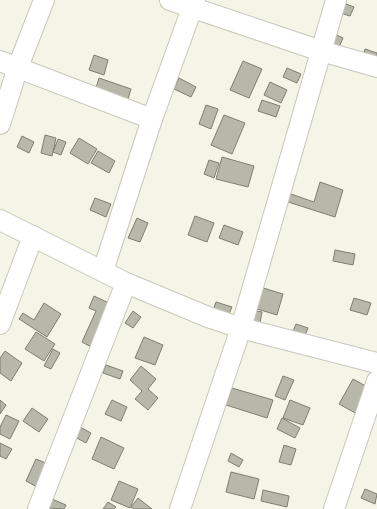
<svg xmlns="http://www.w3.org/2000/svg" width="377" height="509" font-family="Overpass,sans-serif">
<rect width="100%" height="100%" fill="#f4f5e7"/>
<!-- building -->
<g fill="#b7b8aa" stroke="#7d7f72">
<path d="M341 2 354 7 350 16 337 12Z"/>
<path d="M332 33 343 38 335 56Z"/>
<path d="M365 49 377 53V68L361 63Z"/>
<path d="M94 55 108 60 104 75 89 70Z"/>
<path d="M243 61 262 69 249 98 230 90Z"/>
<path d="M287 68 301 74 297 83 283 77Z"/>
<path d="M99 78 131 89 128 99 96 88Z"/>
<path d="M179 78 196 87 191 97 174 89Z"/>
<path d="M270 82 287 90 281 103 264 95Z"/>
<path d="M262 100 280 106 276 117 258 111Z"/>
<path d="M206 105 218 109 211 129 199 124Z"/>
<path d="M224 115 245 123 232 154 211 145Z"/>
<path d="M45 135 56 138 52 156 41 153Z"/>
<path d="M22 136 34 142 29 153 17 147Z"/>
<path d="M79 138 97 149 88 164 70 153Z"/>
<path d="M58 139 66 142 61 155 53 152Z"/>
<path d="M98 151 115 161 109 173 91 163Z"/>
<path d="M222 157 254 166 248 187 216 179Z"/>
<path d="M209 160 219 163 214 178 204 174Z"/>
<path d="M320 182 343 190 335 217 285 201 288 193 314 202Z"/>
<path d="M95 198 111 204 106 217 90 210Z"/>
<path d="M195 216 214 223 207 242 188 235Z"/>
<path d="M137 218 148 223 140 242 128 238Z"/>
<path d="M224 225 243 232 238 245 219 238Z"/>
<path d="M335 250 355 254 353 265 333 261Z"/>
<path d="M260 287 283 294 277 315 254 308Z"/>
<path d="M94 296 113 305 93 348 82 342 96 311 89 308Z"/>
<path d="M354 298 371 303 367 315 350 310Z"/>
<path d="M216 302 232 307 226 321 211 316Z"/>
<path d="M44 303 61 314 47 337 19 319 23 313 34 320Z"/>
<path d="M252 310 262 312 259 328 249 326Z"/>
<path d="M133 311 141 317 133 328 125 323Z"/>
<path d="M296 324 308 328 303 340 291 336Z"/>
<path d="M36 332 55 344 44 361 25 349Z"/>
<path d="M144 337 163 345 155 365 135 358Z"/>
<path d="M53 349 60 353 51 369 44 366Z"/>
<path d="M5 351 22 363 11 381 0 373V358Z"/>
<path d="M106 365 123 371 120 379 103 373Z"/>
<path d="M141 366 156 379 148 389 158 398 148 410 135 399 142 391 130 380Z"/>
<path d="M283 376 294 380 285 400 275 396Z"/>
<path d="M353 379 371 389 357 414 339 404Z"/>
<path d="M232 388 273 400 267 418 226 405Z"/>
<path d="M0 400 6 405 0 414Z"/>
<path d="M112 400 127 407 121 421 105 414Z"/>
<path d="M290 400 310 408 303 425 283 418Z"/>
<path d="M32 408 48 419 39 432 23 421Z"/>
<path d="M6 415 19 421 10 439 0 434V427Z"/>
<path d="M282 418 300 428 295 438 277 429Z"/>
<path d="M80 427 91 433 86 443 75 437Z"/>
<path d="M101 437 124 448 114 469 92 459Z"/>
<path d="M0 443 12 449 6 459 0 456Z"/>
<path d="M284 445 296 449 291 465 279 462Z"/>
<path d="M231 453 243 460 239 467 228 461Z"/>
<path d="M36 459 48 464 37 487 26 481Z"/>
<path d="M231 472 259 479 254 499 226 492Z"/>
<path d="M119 481 138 489 130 508 111 500Z"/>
<path d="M365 489 377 494 375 504 361 498Z"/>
<path d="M263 490 289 496 287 507 261 501Z"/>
<path d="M138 498 152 509H134L131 507Z"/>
<path d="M52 499 66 505 64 509 49 508Z"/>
<path d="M108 502 116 507 114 509H103Z"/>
</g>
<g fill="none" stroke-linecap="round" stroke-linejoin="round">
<!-- minor casing -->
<g stroke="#c6c8ba" stroke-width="22">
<g id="minor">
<path d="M170 0 321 51 377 67"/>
<path d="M0 61 152 119"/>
<path d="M0 124 18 67 44 0"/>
<path d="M0 220 126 283 208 317 241 328 377 363"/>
<path d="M103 271 152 119 195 0"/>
<path d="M0 324 33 236"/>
<path d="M38 509 126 283"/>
<path d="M180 509 241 328 336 0"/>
<path d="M334 509 377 381"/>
</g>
</g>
<!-- minor -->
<use href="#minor" stroke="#fff" stroke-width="20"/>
</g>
</svg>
